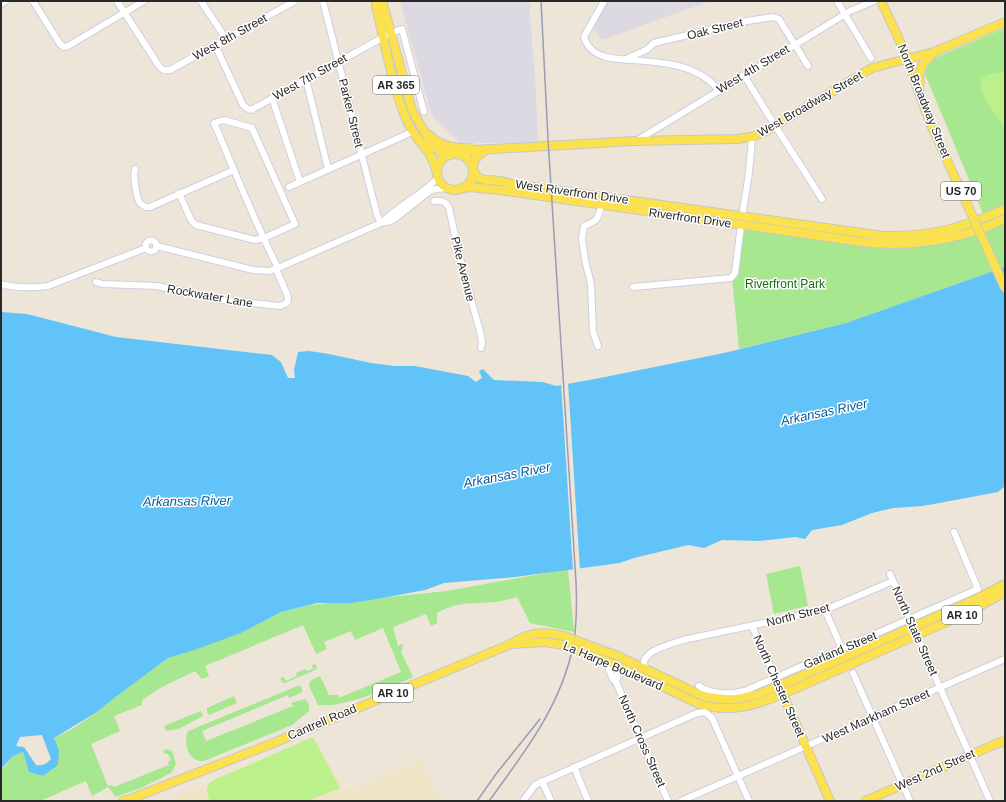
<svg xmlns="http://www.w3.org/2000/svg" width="1006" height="802" font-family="Helvetica,sans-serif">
<rect width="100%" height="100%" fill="#ece5d8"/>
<!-- industrial -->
<g fill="#ddd9e3">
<path d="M400 1H530V14L536 92 538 143H460L432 116Z"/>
<path d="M607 1H710L602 40 592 26Z"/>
</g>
<!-- education -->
<path fill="#efe5c5" d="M313 737 343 787 354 789 421 761 440 801H164L218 779Z"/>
<!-- green -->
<g fill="#a6e78f">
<path d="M1005 28V206L984 216 925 74 928 62 937 57Z"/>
<path d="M1005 219V267L846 323 739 349 732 277 741 225 917 244Z"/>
<path d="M800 566 808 606 774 614 766 574Z"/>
<path d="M568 569 574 632 530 623 517 597C510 599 503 601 496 602 474 604 457 601 437 613V623L431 626 426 614 393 627 398 646 402 644 403 646 401 652 413 677C388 689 361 700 333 705 329 706 322 705 318 705L309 686 310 681 320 676 329 695H338L339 698 401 672 383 628 355 640 351 631 324 642 327 649 316 654 303 625 205 666 209 676 202 679 195 671 162 687 142 700V705L114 716 120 731 91 744 108 786 111 785 114 787 169 765 168 762 171 760 168 754H165L163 751 167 749 172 751 176 764 171 773 143 787 116 797 108 787 92 796 86 781 40 801H1V771L13 756 23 752 29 772 43 776 59 750 54 738 74 728 97 712 113 699 168 658 241 633 281 612 310 605 447 591Z"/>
<path d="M316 664 317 668 315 670 285 683 282 682 280 678 284 677 286 681 297 676 296 673 305 669 306 671 313 669 312 665Z"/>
<path d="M300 685 303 692 289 698 288 695 202 731 206 741 293 706 291 703 305 699 309 704V711L292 725 204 761C188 762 183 744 188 731Z"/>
<path d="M234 696 237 703 209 715 207 712V708Z"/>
<path d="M201 711 203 716 178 729 166 731 164 726Z"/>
</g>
<!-- pitch -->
<g fill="#bcf08a">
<path d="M1005 71V128C999 118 974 89 982 79 987 73 998 73 1005 71Z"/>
<path d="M313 737 340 788 307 801H210C206 792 205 787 212 781Z"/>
</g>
<!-- water -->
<path fill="#61c3f7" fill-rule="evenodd" d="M1005 267V486L998 492 923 506 893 508 872 513 842 525 812 530 805 539 795 537 759 541 722 540 704 548 688 545 634 558 620 563 515 577 444 583 425 590 371 600 351 603H317L281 612 241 633 197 649 168 658 113 699 97 712 54 738 59 750 58 765 43 776 29 772 23 752 13 756 1 769V312L27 314 116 337 272 355 281 362 288 378H295L294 370 298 352 309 351 329 354 371 363 395 366H415L468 376 476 382 482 378 479 371 483 369 494 380 543 382 556 386 595 379 724 353 846 323ZM42 735 51 759C46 764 43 766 36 765L24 747 16 746 20 737Z"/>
<!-- pier -->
<path fill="#ece5d8" d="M568 382 580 570 573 571 561 383Z"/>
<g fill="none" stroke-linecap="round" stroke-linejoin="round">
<!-- minor casing -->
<g stroke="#cdcfe2" stroke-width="8">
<g id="minor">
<path d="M33 1 60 44 64 47 68 46 144 1"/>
<path d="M117 1 159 66C162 70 164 71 170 70L295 1"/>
<path d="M201 1 226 39"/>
<path d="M323 1 377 215 381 223"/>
<path d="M604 1 584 37C587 47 595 54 606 57 614 59 622 59 631 60 661 62 699 64 719 91"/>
<path d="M837 1 871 58"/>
<path d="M1 4 6 1"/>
<path d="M215 45 243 105 248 109 251 110 391 33 402 29 424 112"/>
<path d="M626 59 646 50 654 43 747 21 773 17 779 19 808 66"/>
<path d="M744 75C769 117 796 158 822 199"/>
<path d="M306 79 328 169"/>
<path d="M272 98 300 182"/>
<path d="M636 141 834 21 850 11 874 1"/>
<path d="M135 169C133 176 136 197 140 203 142 205 144 206 146 207H150L234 170"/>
<path d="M289 187 412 132"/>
<path d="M179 193 191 220 196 225 255 240 264 238 295 224 252 128 224 120 214 123C235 171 254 221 278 268"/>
<path d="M434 201C441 200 446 201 449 208L462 267 481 335 482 342 481 348"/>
<path d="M742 217 749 173 752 137"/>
<path d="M381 223C398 206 422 195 439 177"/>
<circle cx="151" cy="246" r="5.5"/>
<path d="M157 246 253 270 269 271 278 268 381 223 391 221 397 217 430 191 436 189 448 188"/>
<path d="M96 282 102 284 157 286 222 300 280 306 287 303 288 299 287 294 276 269"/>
<path d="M1 284C16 288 32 288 48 286L146 248"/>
<path d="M633 287 731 278 735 273 741 225"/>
<path d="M598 346 593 332 591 284 585 260 582 238 584 226C597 221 599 219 601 205"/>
<path d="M890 574 990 801"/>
<path d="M825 610 842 649"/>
<path d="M752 626 777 681"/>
<path d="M605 660 613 679 616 682 668 801"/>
<path d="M646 669C635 652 672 644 683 640L825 610 893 581"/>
<path d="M853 673 910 801"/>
<path d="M616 682 618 673 624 668"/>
<path d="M699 686C712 695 732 695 747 690L978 589 954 532"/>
<path d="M574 767 588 801"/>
<path d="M542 781 551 801"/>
<path d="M523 801 535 785 697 713 705 712 712 718 749 801"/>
<path d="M681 801 1005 659"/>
</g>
</g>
<!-- major casing -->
<g stroke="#c7c7c7" stroke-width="10">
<g id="major">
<path d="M376 1V6C385 44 392 85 407 121 417 144 433 149 437 174"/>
<path d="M382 1 383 4 412 110 432 145 440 151 455 154"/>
<path d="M881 1 904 50 919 93"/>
<path d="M919 91 920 71 922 65 933 53"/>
<path d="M428 134C439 146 455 149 471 148"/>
<path d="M459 154 476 150 634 141 737 139 752 137 766 131 872 68 934 52 1005 22"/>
<circle cx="455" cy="172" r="18"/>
<path d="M473 166 475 159 486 149"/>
<path d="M473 170C480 183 486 179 499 181 503 181 507 183 512 184L883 236C932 237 961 228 1005 209"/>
<path d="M462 188 471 187 507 191 862 242C913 248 959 240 1005 219"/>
<path d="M511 644 545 642 564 645"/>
<path d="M593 647 618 656 703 696C733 703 752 698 779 686L974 600 1005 584"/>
<path d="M590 655 624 668 699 704C730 713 754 706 783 694L967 613 1005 592"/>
<path d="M781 690 830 801"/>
<path d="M123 801 133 798 276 742 511 644C528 632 544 631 564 636"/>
<path d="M865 801 1005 740"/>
</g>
</g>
<!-- minor -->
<use href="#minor" stroke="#fff" stroke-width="6"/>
<!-- major -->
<use href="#major" stroke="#fbe14e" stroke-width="8"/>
<!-- rail -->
<g stroke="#9b9cb4" stroke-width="1.5">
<path d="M477 801 496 774 540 719"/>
<path d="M489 801C524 753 561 706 573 646 577 625 577 604 576 582L548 139 541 1"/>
</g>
<!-- major-bridge casing -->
<g stroke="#c7c7c7" stroke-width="10" stroke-linecap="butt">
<g id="major-bridge">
<path d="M919 93 931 125 1005 288"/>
<path d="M564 636 593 647"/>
<path d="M564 645 590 655"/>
</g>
</g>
<!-- major-bridge -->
<use href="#major-bridge" stroke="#fbe14e" stroke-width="8"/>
</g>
<g text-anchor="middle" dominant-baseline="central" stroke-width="3" stroke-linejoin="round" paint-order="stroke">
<!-- shield labels -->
<g fill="#fff" stroke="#686868" stroke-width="1">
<rect x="373" y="76" width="46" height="18" rx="3"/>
<rect x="941" y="182" width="40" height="18" rx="3"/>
<rect x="942" y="606" width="40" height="18" rx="3"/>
<rect x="373" y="684" width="40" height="18" rx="3"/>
</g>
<g font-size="11" font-weight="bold" fill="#282828">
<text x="396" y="85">AR 365</text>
<text x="961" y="191">US 70</text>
<text x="962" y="615">AR 10</text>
<text x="393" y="693">AR 10</text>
</g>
<!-- street labels -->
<g font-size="12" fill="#282828" stroke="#fff">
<text transform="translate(715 29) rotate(-14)">Oak Street</text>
<text transform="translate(230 37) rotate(-29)">West 8th Street</text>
<text transform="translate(753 69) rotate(-31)">West 4th Street</text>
<text transform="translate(310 77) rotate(-29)">West 7th Street</text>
<text transform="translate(924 101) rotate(68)">North Broadway Street</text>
<text transform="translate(810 104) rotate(-30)">West Broadway Street</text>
<text transform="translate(351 113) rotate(76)">Parker Street</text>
<text transform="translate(572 192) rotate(8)">West Riverfront Drive</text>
<text transform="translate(690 218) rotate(8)">Riverfront Drive</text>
<text transform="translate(463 269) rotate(76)">Pike Avenue</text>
<text transform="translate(210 296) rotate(10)">Rockwater Lane</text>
<text transform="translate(798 615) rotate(-14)">North Street</text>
<text transform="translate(915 631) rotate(66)">North State Street</text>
<text transform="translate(840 650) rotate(-23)">Garland Street</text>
<text transform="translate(613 666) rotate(23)">La Harpe Boulevard</text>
<text transform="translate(779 686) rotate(66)">North Chester Street</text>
<text transform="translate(876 716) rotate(-24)">West Markham Street</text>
<text transform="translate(322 722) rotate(-23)">Cantrell Road</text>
<text transform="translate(642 741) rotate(66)">North Cross Street</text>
<text transform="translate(935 770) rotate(-24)">West 2nd Street</text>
</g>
<!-- park labels -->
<g font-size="12" fill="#1e6914" stroke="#fff">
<text x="785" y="284">Riverfront Park</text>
</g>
<!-- water labels -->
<g font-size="13" font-style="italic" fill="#035da0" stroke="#fff">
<text transform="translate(824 412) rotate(-12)">Arkansas River</text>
<text transform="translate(507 475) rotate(-11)">Arkansas River</text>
<text transform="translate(187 501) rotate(-1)">Arkansas River</text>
</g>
</g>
<!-- border -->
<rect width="1006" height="802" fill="none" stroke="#282828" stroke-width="4"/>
</svg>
